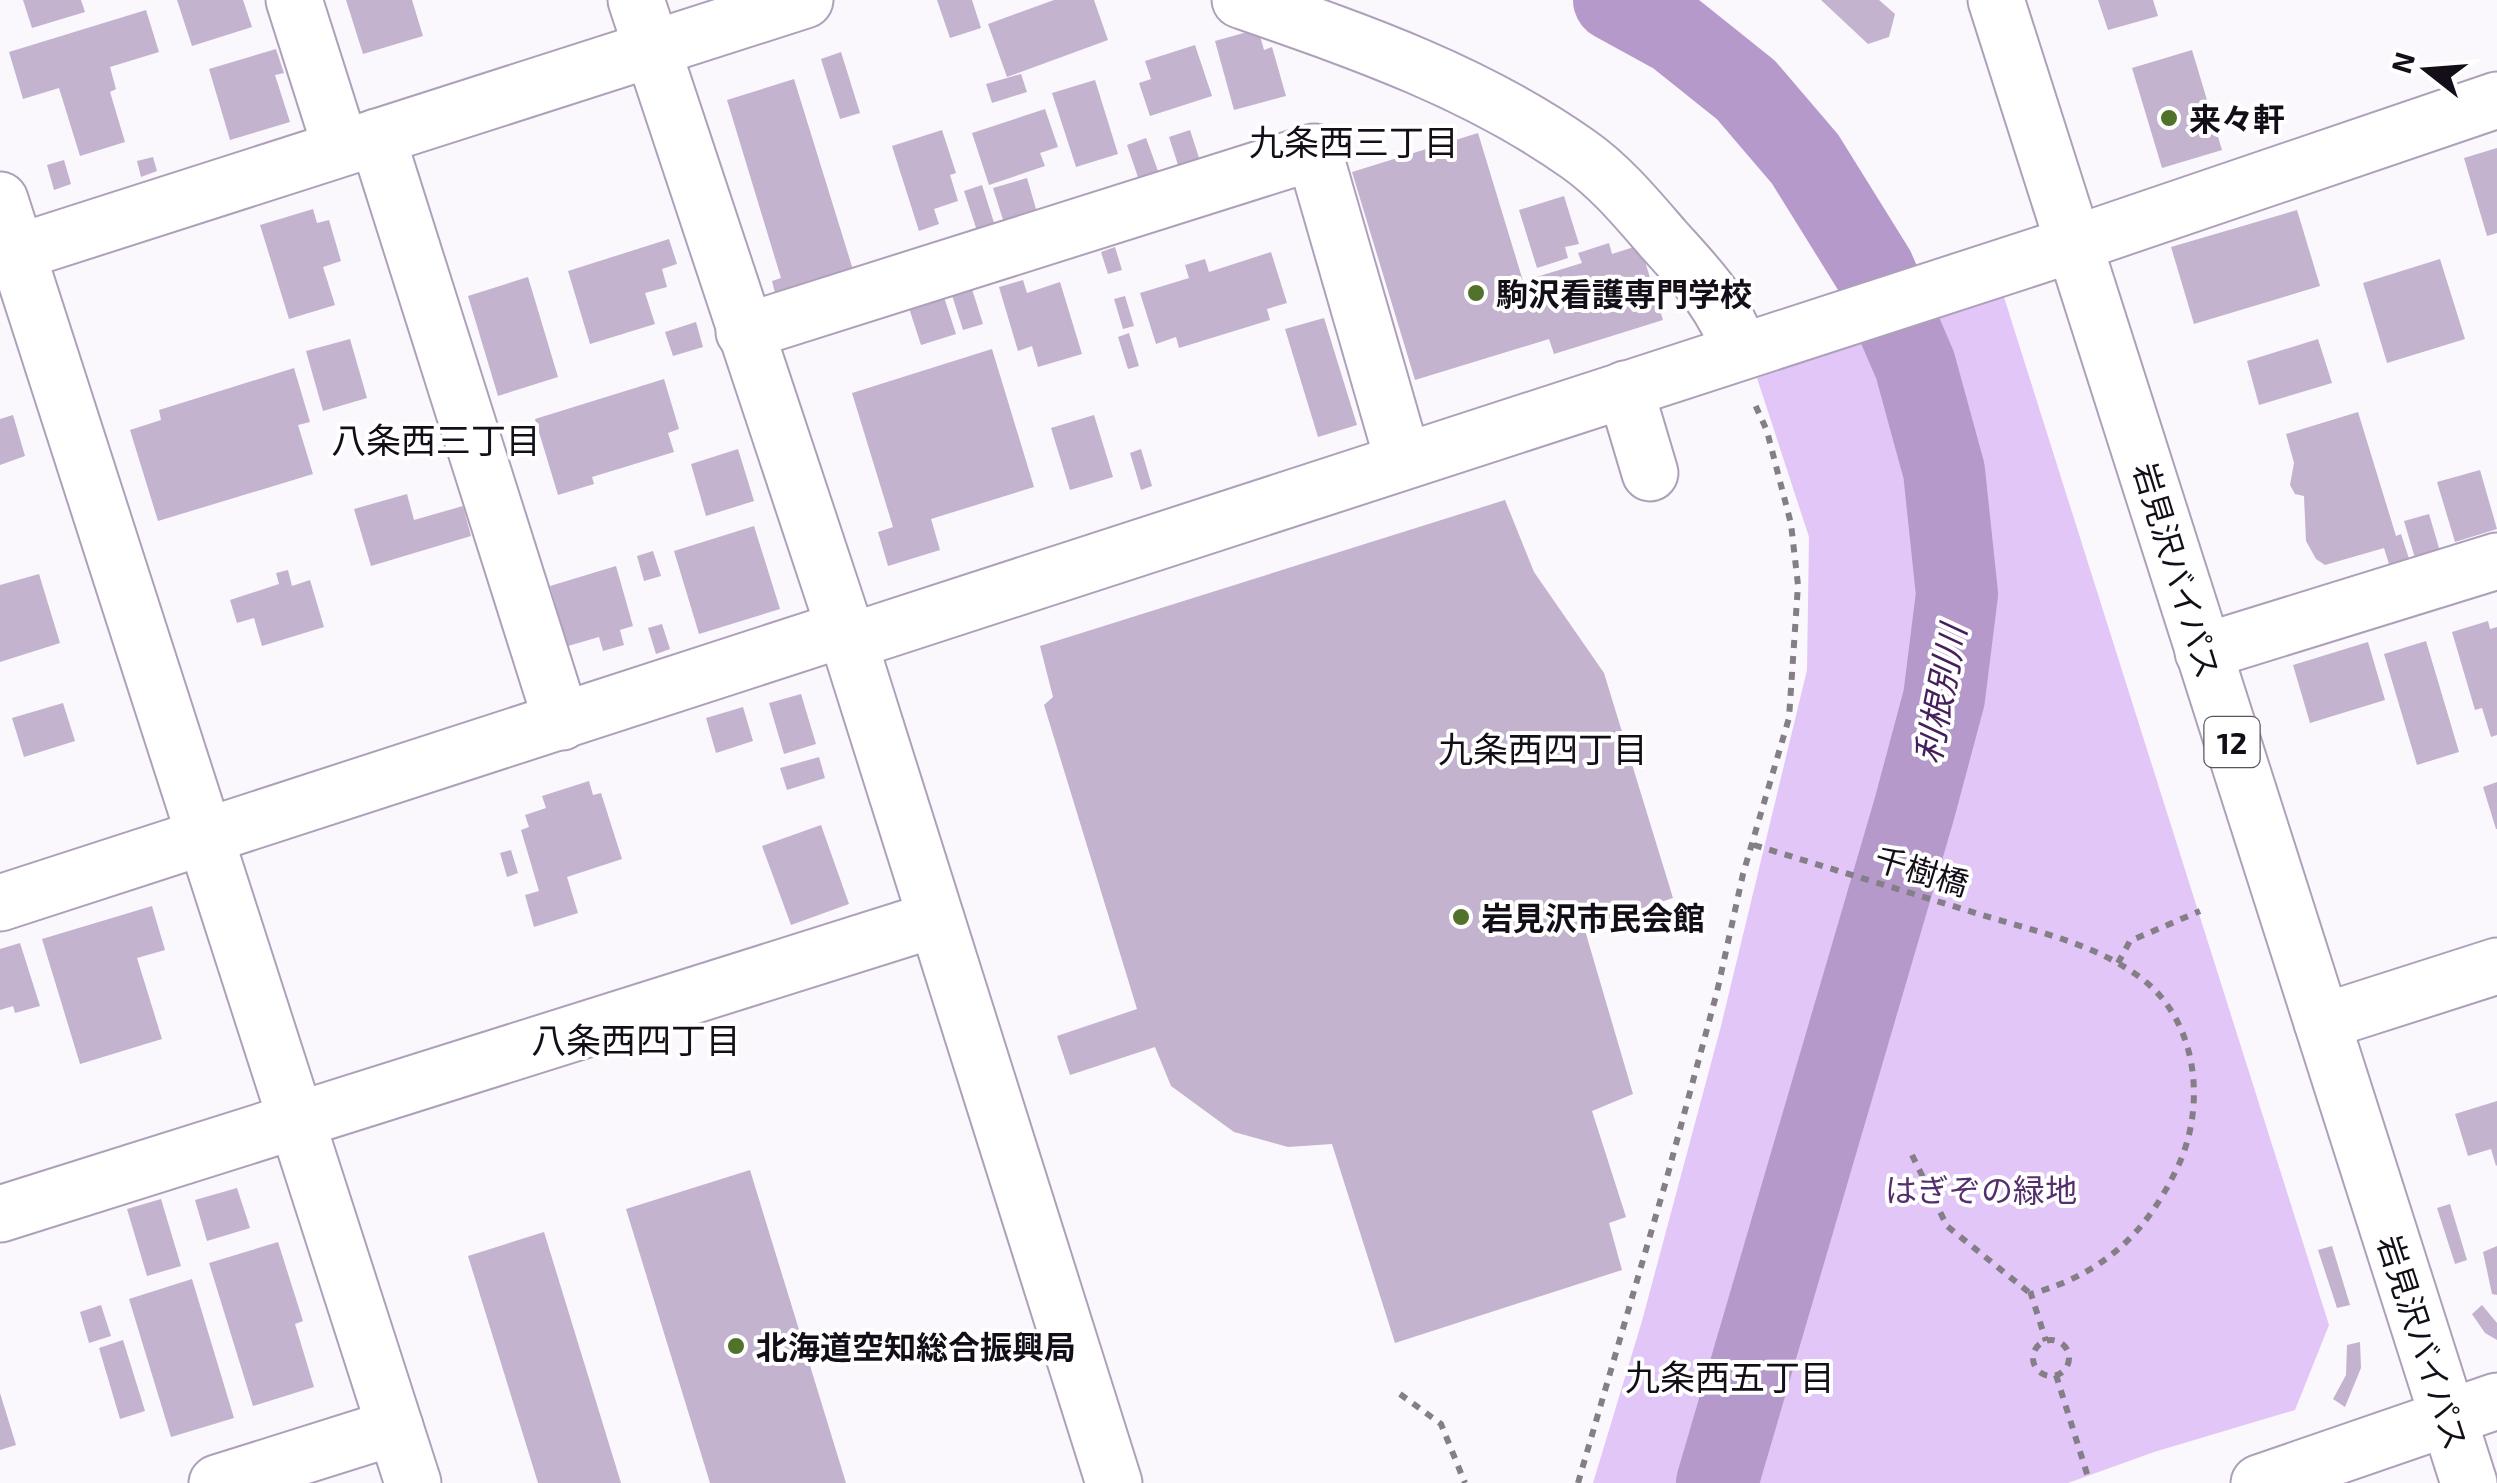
<svg xmlns="http://www.w3.org/2000/svg" width="2497" height="1483" font-family="'Exo 2','Noto Sans JP',sans-serif">
<rect width="100%" height="100%" fill="#faf7fd"/>
<!-- green -->
<path fill="#e2c6f7" d="M2003 294 2329 1325 2295 1410 2154 1452 2068 1483H1593L1642 1321 1721 1026 1807 670 1809 537 1757 378Z"/>
<g fill="none" stroke-linecap="round" stroke-linejoin="round">
<!-- river -->
<path stroke="#b699cb" stroke-width="82" d="M1614 0 1676 34 1746 90 1805 159 1874 270 1915 365 1944 471 1957 594 1944 698 1914 810 1717 1483"/>
</g>
<!-- building -->
<g fill="#c3b3cf">
<path d="M23 0H81L85 12 32 28Z"/>
<path d="M177 0H243L252 27 192 46Z"/>
<path d="M346 0H412L423 36 363 54Z"/>
<path d="M937 0H972L981 28 950 38Z"/>
<path d="M1054 0H1094L1108 40 1007 77 988 24Z"/>
<path d="M1821 0H1879L1895 14 1889 37 1868 44Z"/>
<path d="M2098 0H2153L2158 16 2108 30Z"/>
<path d="M146 10 159 52 110 67 116 89 110 92 125 142 80 156 59 88 23 99 9 52Z"/>
<path d="M1258 29 1264 50 1272 47 1286 96 1234 110 1215 41Z"/>
<path d="M1195 45 1212 96 1150 116 1139 83 1151 79 1145 61Z"/>
<path d="M276 49 284 73 275 75 290 122 230 140 209 69Z"/>
<path d="M2192 50 2222 150 2162 168 2132 68Z"/>
<path d="M841 52 860 113 840 119 821 59Z"/>
<path d="M1021 74 1027 92 992 103 986 84Z"/>
<path d="M794 79 854 273 776 297 772 281 781 278 727 100Z"/>
<path d="M1095 80 1118 154 1076 167 1052 93Z"/>
<path d="M1045 109 1058 147 1040 153 1045 166 989 185 972 133Z"/>
<path d="M942 130 956 173 950 175 958 201 934 209 939 224 919 231 892 146Z"/>
<path d="M1190 130 1201 164 1180 171 1169 137Z"/>
<path d="M1478 133 1523 281 1582 263 1578 253 1609 243 1612 254 1640 245 1663 320 1554 354 1549 339 1415 380 1352 172Z"/>
<path d="M1146 138 1162 182 1142 189 1127 145Z"/>
<path d="M2497 148V233L2487 236 2464 158Z"/>
<path d="M153 157 157 171 141 177 137 161Z"/>
<path d="M64 160 71 184 54 190 47 165Z"/>
<path d="M1027 178 1038 216 1005 226 993 188Z"/>
<path d="M982 185 997 232 979 237 964 191Z"/>
<path d="M1564 196 1579 244 1565 247 1568 258 1537 268 1519 210Z"/>
<path d="M313 209 317 223 329 220 341 261 323 267 335 305 289 319 260 225Z"/>
<path d="M2297 210 2320 286 2194 324 2171 247Z"/>
<path d="M669 239 677 264 662 269 667 287 645 293 655 324 590 344 568 271Z"/>
<path d="M1115 247 1122 270 1108 274 1101 252Z"/>
<path d="M1271 252 1287 303 1267 309 1270 320 1179 348 1176 337 1156 344 1140 293 1189 278 1185 265 1205 259 1209 272Z"/>
<path d="M2440 259 2465 339 2387 363 2363 283Z"/>
<path d="M528 277 558 377 498 396 468 296Z"/>
<path d="M1023 280 1027 293 1060 282 1082 354 1038 367 1032 346 1018 351 999 287Z"/>
<path d="M971 286 983 324 963 330 951 292Z"/>
<path d="M1125 296 1134 326 1123 329 1114 299Z"/>
<path d="M944 297 956 334 921 345 909 308Z"/>
<path d="M1324 318 1357 425 1318 437 1285 329Z"/>
<path d="M696 322 703 347 673 356 665 332Z"/>
<path d="M1129 333 1139 366 1128 369 1118 337Z"/>
<path d="M350 339 367 398 323 411 306 351Z"/>
<path d="M2318 339 2332 383 2259 405 2247 361Z"/>
<path d="M992 349 1034 487 931 519 940 550 888 566 878 532 893 527 852 393Z"/>
<path d="M294 368 310 422 298 425 313 474 158 521 130 430 161 420 159 410Z"/>
<path d="M664 379 679 429 668 433 674 452 592 477 594 484 558 495 535 419Z"/>
<path d="M2358 412 2396 536 2401 534 2413 571 2393 577 2384 548 2325 565 2316 559 2306 541 2304 496 2295 494 2290 485 2294 463 2286 434Z"/>
<path d="M13 415 25 456 0 465V419Z"/>
<path d="M1094 415 1113 477 1070 490 1051 428Z"/>
<path d="M738 449 754 501 706 516 691 464Z"/>
<path d="M1141 449 1152 486 1141 490 1130 453Z"/>
<path d="M2480 470 2497 529 2455 542 2437 482Z"/>
<path d="M407 494 414 520 463 506 471 536 371 566 354 509Z"/>
<path d="M1505 500 1534 572 1604 673 1673 898 1584 927 1633 1094 1592 1111 1626 1217 1609 1223 1622 1270 1395 1343 1332 1144 1288 1147 1234 1132 1171 1086 1155 1047 1070 1075 1057 1036 1137 1009 1044 705 1053 697 1040 646Z"/>
<path d="M2429 514 2442 558 2417 565 2404 521Z"/>
<path d="M754 526 780 609 699 634 674 551Z"/>
<path d="M653 551 661 576 644 581 637 556Z"/>
<path d="M616 566 633 626 620 630 624 645 603 651 599 637 568 646 550 586Z"/>
<path d="M288 570 292 586 310 580 324 627 262 646 254 618 237 623 230 600 279 584 276 573Z"/>
<path d="M39 574 60 643 0 662V585Z"/>
<path d="M2488 621 2490 629 2497 627V735L2491 737 2482 708 2475 710 2452 632Z"/>
<path d="M662 624 670 649 656 654 648 628Z"/>
<path d="M2426 641 2459 752 2417 765 2384 654Z"/>
<path d="M2368 642 2385 700 2310 723 2293 665Z"/>
<path d="M801 694 816 744 784 754 769 703Z"/>
<path d="M63 703 75 741 24 757 12 718Z"/>
<path d="M743 707 753 741 716 753 706 718Z"/>
<path d="M819 757 825 778 787 790 780 768Z"/>
<path d="M589 781 593 795 601 793 622 859 567 877 578 913 534 927 525 895 539 891 521 830 529 827 525 815 546 808 542 796Z"/>
<path d="M2497 782V829H2496L2483 787Z"/>
<path d="M821 825 849 904 791 925 762 846Z"/>
<path d="M511 850 518 873 507 877 500 853Z"/>
<path d="M152 906 165 950 137 958 162 1039 80 1064 42 939Z"/>
<path d="M20 943 40 1006 15 1013 13 1006 0 1010V949Z"/>
<path d="M2497 1101V1165L2496 1166 2491 1149 2468 1156 2455 1114Z"/>
<path d="M750 1170 846 1483H710L626 1209Z"/>
<path d="M237 1188 250 1228 207 1241 195 1200Z"/>
<path d="M161 1199 181 1266 147 1276 127 1209Z"/>
<path d="M2450 1204 2467 1260 2455 1264 2437 1208Z"/>
<path d="M544 1232 621 1483H538L468 1256Z"/>
<path d="M278 1242 303 1321 295 1324 314 1387 253 1406 209 1263Z"/>
<path d="M2332 1246 2350 1305 2337 1308 2318 1250Z"/>
<path d="M2497 1246V1295L2492 1294 2483 1252Z"/>
<path d="M192 1279 234 1418 171 1437 129 1299Z"/>
<path d="M101 1305 111 1336 89 1343 80 1312Z"/>
<path d="M2482 1305 2497 1323V1340L2485 1333 2472 1314Z"/>
<path d="M123 1340 145 1411 120 1419 99 1348Z"/>
<path d="M2360 1342 2361 1368 2345 1407 2333 1399 2346 1375 2347 1345Z"/>
<path d="M0 1393 16 1445 0 1450Z"/>
</g>
<g fill="none" stroke-linecap="round" stroke-linejoin="round">
<!-- minor casing -->
<g stroke="#afa0ba" stroke-width="59">
<g id="minor">
<path d="M294 0 341 148"/>
<path d="M636 0 849 642 1114 1483"/>
<path d="M1240 0C1358 41 1475 81 1578 154 1611 177 1638 210 1664 240 1701 281 1720 299 1741 351"/>
<path d="M377 137 562 722"/>
<path d="M0 200 413 1483"/>
<path d="M0 258 805 0"/>
<path d="M744 332 1314 152 1403 460"/>
<path d="M1625 389 1650 473"/>
<path d="M849 642 2077 243 2497 100"/>
<path d="M2203 652 2497 561"/>
<path d="M0 903 844 629"/>
<path d="M2322 1022 2497 966"/>
<path d="M0 1214 936 919"/>
<path d="M217 1483 395 1427"/>
<path d="M2259 1483 2497 1401"/>
</g>
</g>
<!-- highway casing -->
<g stroke="#afa0ba" stroke-width="59">
<path id="highway" d="M1996 0 2469 1483"/>
</g>
<!-- path -->
<g stroke="#847f87" stroke-width="6" stroke-dasharray="8 8" stroke-linecap="butt">
<path d="M1754 845C1829 868 1904 891 1979 914 2034 931 2094 943 2141 978 2198 1021 2206 1104 2179 1164 2147 1233 2105 1273 2031 1294L2046 1341"/>
<path d="M2118 963 2130 941 2200 911"/>
<path d="M1912 1155 1947 1226 2031 1294"/>
<circle cx="2051" cy="1358" r="18"/>
<path d="M2056 1375 2088 1477"/>
<path d="M1400 1394 1441 1424 1465 1483"/>
<path d="M1578 1483 1666 1181 1717 992 1743 874 1789 718 1798 585 1791 524 1767 431 1753 400"/>
</g>
<!-- minor -->
<use href="#minor" stroke="#fff" stroke-width="55"/>
<!-- highway -->
<use href="#highway" stroke="#fff" stroke-width="55"/>
</g>
<!-- markers -->
<g fill="#50722a" stroke="#fff" stroke-width="4">
<circle cx="2169" cy="118" r="10"/>
<circle cx="1476" cy="293" r="10"/>
<circle cx="1461" cy="917" r="10"/>
<circle cx="736" cy="1346" r="10"/>
</g>
<g text-anchor="middle" dominant-baseline="central" stroke-width="8" stroke-linejoin="round" paint-order="stroke">
<!-- shield labels -->
<rect fill="#fff" stroke="#5a565d" stroke-width="2.5" x="2204.5" y="717" width="55" height="50" rx="8"/>
<g font-size="30" font-weight="bold" fill="#140e18">
<text x="2232" y="742">12</text>
</g>
<!-- poi labels -->
<g font-size="32" font-weight="bold" fill="#140e18" stroke="#fff" text-anchor="start">
<text x="2189" y="118">来々軒</text>
<text x="1496" y="293">駒沢看護専門学校</text>
<text x="1481" y="917">岩見沢市民会館</text>
<text x="756" y="1346">北海道空知総合振興局</text>
</g>
<!-- street labels -->
<g font-size="32" fill="#140e18" stroke="#fff">
<text transform="translate(2178 570) rotate(73)">岩見沢バイパス</text>
<text transform="translate(1922 870) rotate(17)">千樹橋</text>
<text transform="translate(2424 1342) rotate(72)">岩見沢バイパス</text>
</g>
<!-- park labels -->
<g font-size="32" fill="#552f6c" stroke="#fff">
<text x="1981" y="1189">はぎぞの緑地</text>
</g>
<!-- neighbourhood labels -->
<g font-size="35" fill="#140e18" stroke="#fff">
<text x="1354" y="141">九条西三丁目</text>
<text x="436" y="439">八条西三丁目</text>
<text x="1543" y="748">九条西四丁目</text>
<text x="636" y="1039">八条西四丁目</text>
<text x="1730" y="1376">九条西五丁目</text>
</g>
<!-- water labels -->
<g font-size="35" font-style="italic" fill="#451f5b" stroke="#fff">
<text transform="translate(1939 694) rotate(-79)">利根別川</text>
</g>
</g>
<!-- north arrow -->
<g transform="translate(2427 70) rotate(287)" stroke="#ffffff" stroke-width="8" paint-order="stroke">
<path d="M0-8L18 38L0 25L-18 38Z" fill="#140e18"/>
<text y="-15" font-size="28" font-weight="bold" text-anchor="middle" fill="#140e18">N</text>
</g>
</svg>
